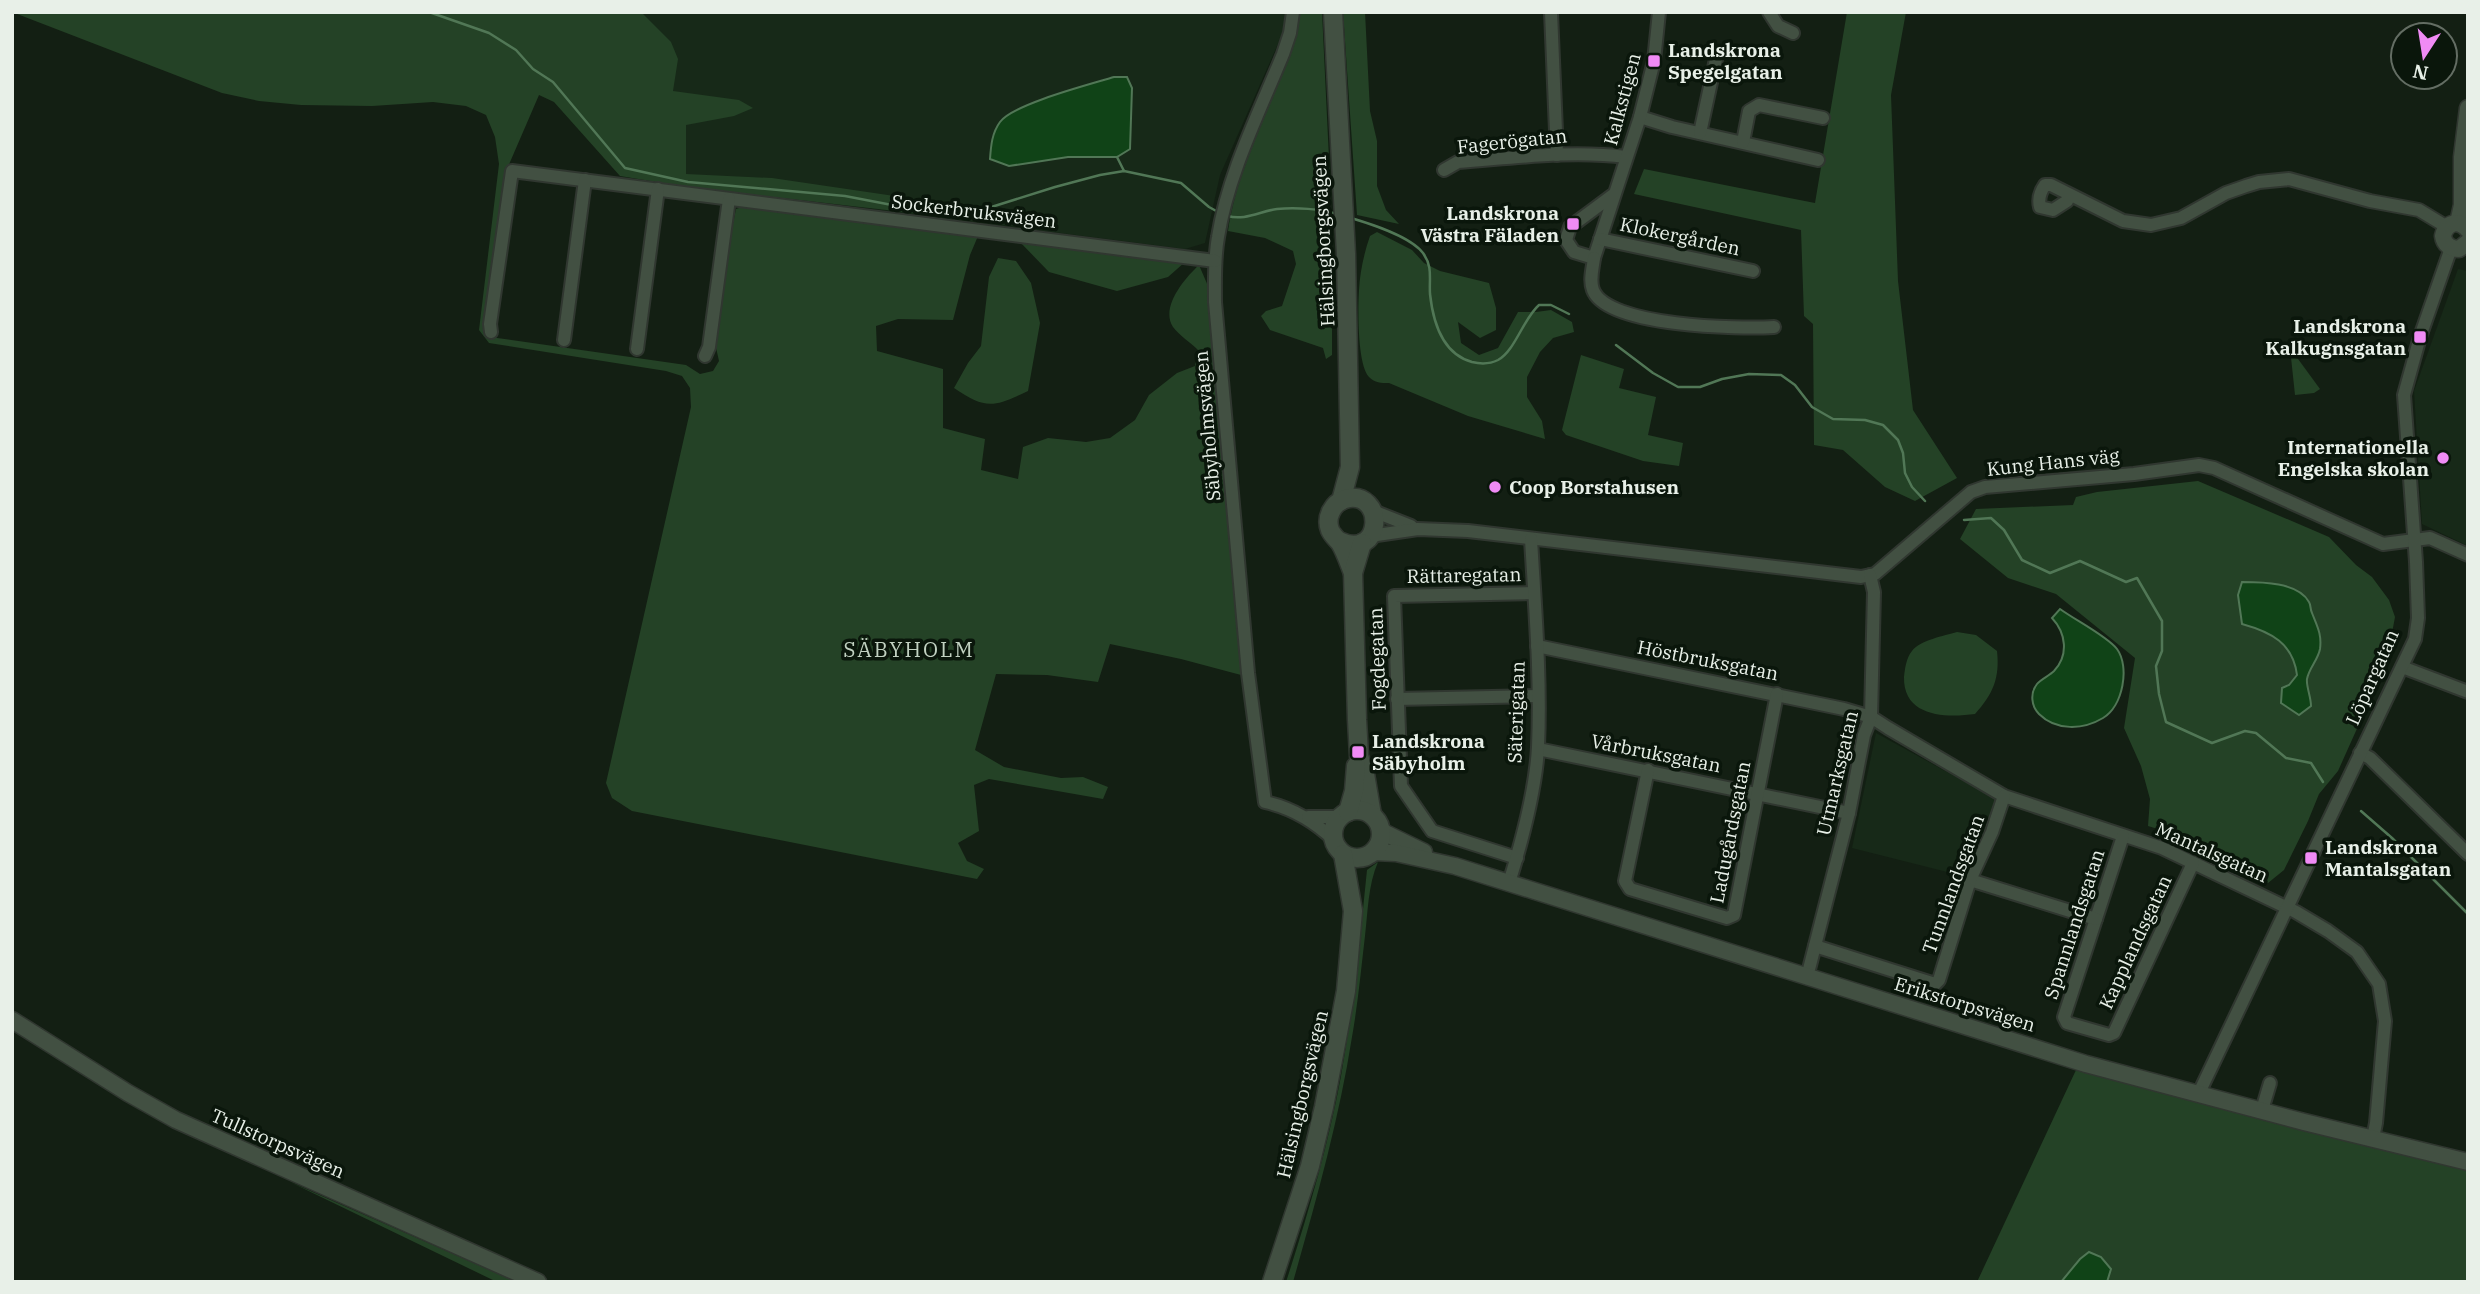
<svg xmlns="http://www.w3.org/2000/svg" width="2480" height="1294" font-family="'IBM Plex Serif',serif">
<rect width="100%" height="100%" fill="#131f13"/>
<!-- built -->
<g fill="#172918">
<path d="M627 12H1285V28L1220 175 1205 243 1185 249 662 182Z"/>
<path d="M2458 269 2468 271V546L2422 524 2414 391Z"/>
<path d="M1876 733 1998 800 1967 877 1852 848Z"/>
</g>
<!-- green -->
<g fill="#244226">
<path d="M12 12H641L671 42 678 59 673 91 739 100 753 108 734 116 686 125V174L772 178 942 203 948 207V217L693 188 620 176 554 102 539 95 507 169 484 329 490 337 686 365 700 374 713 371 719 361 715 343 724 267 736 209 742 207 953 230 978 236 970 255 953 320 898 319 876 326 877 351 943 369V428L985 439 981 470 1018 479 1023 447 1048 438 1086 442 1110 438 1135 420 1149 395 1177 373 1195 366 1198 350C1191 343 1179 335 1173 327 1160 307 1185 278 1199 265L1208 286 1241 675 1181 659 1110 644 1098 682 1047 675 996 674 975 750 1004 767 1061 778 1083 777 1108 787 1103 799 989 779 974 785 979 831 958 843 967 861 984 869 977 879 632 811 612 798 606 783 691 407 690 388 682 376 666 371 489 343 479 330 499 164 495 137 486 115 466 106 433 102 372 106 301 105 259 101 222 93Z"/>
<path d="M1300 12H1322L1330 180 1327 183 1329 199 1320 206 1319 230 1332 246V355L1326 359 1323 348 1270 330 1261 316 1266 311 1282 306 1296 264 1293 251 1265 238 1228 231C1239 154 1285 88 1300 12Z"/>
<path d="M1343 12H1365L1370 111 1377 141V186L1386 210 1399 224 1357 215Z"/>
<path d="M1847 12H1906L1891 95 1898 281 1913 410 1957 478 1915 501 1885 487 1843 450 1814 445 1813 324 1804 316 1801 230 1634 194 1644 169 1815 203Z"/>
<path d="M1377 232 1412 250 1424 263 1440 271 1489 283 1496 308V330L1480 338 1458 322 1461 343 1479 355 1498 348 1518 312H1536L1551 310 1572 322 1574 332 1553 338 1540 352 1527 377V397L1542 421 1545 439 1468 416 1389 383C1381 383 1375 383 1369 377 1357 364 1358 308 1359 290 1360 272 1364 253 1370 236Z"/>
<path d="M1020 242 1185 262 1168 277 1117 291 1049 272Z"/>
<path d="M998 258 1016 261 1031 283 1040 323 1028 391C994 407 986 410 954 388L968 363 981 346 989 277Z"/>
<path d="M2290 348 2320 389 2314 393 2295 395Z"/>
<path d="M1581 355 1624 369 1619 388 1656 397 1648 435 1683 443 1679 466 1643 461 1566 435 1562 430Z"/>
<path d="M2198 481 2329 537 2356 565 2372 577 2389 600 2395 617 2392 633 2371 666 2364 713 2338 771 2319 794 2308 821 2284 870 2268 883 2246 876 2219 859 2217 847 2148 826 2150 799 2141 766 2124 728 2135 658 2056 594 2008 578 1960 539 1976 509 2073 505 2076 497 2097 492Z"/>
<path d="M1957 632 1976 635 1997 651C2000 678 1993 694 1975 714 1946 718 1903 717 1904 677 1905 669 1906 658 1912 651 1920 640 1944 636 1957 632Z"/>
<path d="M1378 862C1368 885 1368 911 1365 936 1361 970 1358 1003 1352 1037 1339 1120 1316 1201 1293 1282H1286C1308 1214 1328 1146 1341 1076 1353 1008 1360 939 1367 870Z"/>
<path d="M2076 1070 2468 1170V1282H1977Z"/>
<path d="M290 1182 517 1282H497Z"/>
</g>
<!-- water -->
<g fill="#104317" stroke="#517756" stroke-width="2">
<path d="M1114 77H1127L1132 88 1130 149 1117 157H1068L1009 166 990 159C991 145 992 133 1000 122 1013 104 1091 84 1114 77Z"/>
<path d="M2242 582C2261 582 2298 582 2309 602 2311 605 2310 609 2312 613 2317 626 2322 634 2320 649 2318 660 2309 668 2307 679 2306 686 2311 697 2311 706L2299 715 2281 703 2282 688 2289 685 2297 675C2293 643 2271 632 2242 624L2238 595Z"/>
<path d="M2060 609C2075 620 2107 636 2117 649 2130 667 2123 706 2103 718 2083 730 2056 731 2039 714 2031 706 2030 693 2037 684 2041 679 2049 676 2054 671 2069 655 2066 633 2052 618Z"/>
<path d="M2089 1252 2101 1257 2111 1269 2107 1282H2061L2080 1259Z"/>
</g>
<g fill="none" stroke-linecap="round" stroke-linejoin="round">
<!-- stream -->
<g stroke="#517756" stroke-width="2.5">
<path d="M429 12 489 33 516 50 533 69 553 82 625 168 688 182 845 196 939 214 968 213 985 209 1055 187 1100 175 1124 171 1181 183 1209 207 1218 212"/>
<path d="M1117 157 1124 171"/>
<path d="M1228 216C1244 221 1261 211 1277 209 1296 207 1320 209 1338 214"/>
<path d="M1351 218C1371 224 1410 236 1423 253 1433 267 1429 278 1430 294 1433 322 1443 354 1472 362 1480 364 1490 364 1498 360 1515 351 1523 319 1539 305H1551L1569 314"/>
<path d="M1616 345 1653 373 1678 387H1700L1722 379 1749 374 1781 375 1795 385 1812 407 1833 419 1865 420 1883 425 1898 440 1903 453 1905 473 1912 487 1925 501"/>
<path d="M1964 520 1991 518 2004 530 2022 560 2050 573 2080 561 2126 582 2137 578 2162 621V651L2156 666 2159 694 2166 722 2212 743 2245 731 2256 733 2286 758 2311 763 2323 782"/>
<path d="M2361 811 2392 838 2468 914"/>
</g>
<!-- minor casing -->
<g stroke="#303730" stroke-width="16">
<g id="minor">
<path d="M1293 12 1290 33 1283 54C1259 113 1228 174 1218 237 1214 259 1215 280 1215 302L1248 673 1265 802C1293 808 1314 821 1334 840"/>
<path d="M1551 12 1557 155"/>
<path d="M1769 12 1778 26 1793 33"/>
<path d="M1640 117 1672 127 1818 160"/>
<path d="M1700 133 1716 59"/>
<path d="M1743 142 1749 111 1759 105 1823 118"/>
<path d="M1444 170 1458 162C1514 158 1570 150 1626 157"/>
<path d="M1613 195 1570 227 1566 240 1574 252 1594 258 1640 117 1654 61 1659 12"/>
<path d="M2069 195 2067 201 2053 210 2040 207C2038 199 2040 192 2045 185H2051L2123 221 2151 225 2181 218 2226 193 2246 186 2259 182 2289 179 2370 201 2419 210 2447 227"/>
<path d="M1600 239 1753 271"/>
<path d="M1594 258C1593 268 1589 280 1593 290 1607 327 1740 329 1774 327"/>
<path d="M491 332 490 324 512 171 1215 261"/>
<path d="M564 340 585 180"/>
<path d="M637 349 658 189"/>
<path d="M705 356 709 347 729 199"/>
<path d="M1373 511 1411 526"/>
<path d="M1370 536 1418 529 1468 531 1861 577 1875 574 1971 492 1985 487 2134 474 2199 465 2214 468 2383 544 2430 538 2468 555"/>
<path d="M1537 646 1844 709 1871 717 1888 728 2004 796 2162 848 2296 912 2328 931 2357 952 2379 984 2385 1021 2376 1123 2373 1138"/>
<path d="M2402 667 2468 692"/>
<path d="M1397 699 1537 696"/>
<path d="M1538 749 1849 813"/>
<path d="M2360 753 2370 758 2468 854"/>
<path d="M1648 770 1625 881 1630 889 1727 918 1734 915 1777 694"/>
<path d="M1308 817H1341"/>
<path d="M2123 836 2064 1017 2067 1023 2109 1035 2114 1033 2193 863"/>
<path d="M1517 858 1432 831 1401 786 1394 596 1534 593"/>
<path d="M1970 880 2096 919"/>
<path d="M1509 883C1521 844 1536 787 1538 747 1541 678 1535 608 1531 539"/>
<path d="M1815 946 1935 984 1939 980 1970 880 1992 832 2004 796"/>
<path d="M1807 977 1849 813 1864 735 1871 717 1874 592 1870 575"/>
<path d="M2199 1093 2415 639 2418 618 2416 562 2404 395 2420 337 2451 248"/>
<path d="M2262 1110 2270 1083"/>
</g>
</g>
<!-- tertiary casing -->
<g stroke="#303730" stroke-width="19">
<g id="tertiary">
<path d="M2458 223 2462 205V157L2468 108"/>
<path d="M2468 230C2459 219 2446 222 2443 236 2444 244 2450 249 2459 249L2468 242"/>
<path d="M1381 831 1424 852"/>
<path d="M1374 852 1396 853 1455 866 2086 1064 2304 1122 2468 1162"/>
<path d="M12 1020 128 1093 176 1120 538 1282"/>
</g>
</g>
<!-- secondary casing -->
<g stroke="#303730" stroke-width="21">
<g id="secondary">
<path d="M1333 12 1346 254 1350 467 1341 501"/>
<path d="M1339 541C1384 562 1386 488 1345 499 1333 503 1325 517 1330 530 1332 535 1336 538 1340 543 1345 551 1349 563 1353 573"/>
<path d="M1362 543 1353 573 1357 720 1359 756 1365 774 1372 815"/>
<circle cx="1357" cy="834" r="24"/>
<path d="M1348 812 1354 791 1356 766"/>
<path d="M1272 1282 1310 1166 1324 1107 1346 991 1353 911 1343 854"/>
</g>
</g>
<!-- minor -->
<use href="#minor" stroke="#425042" stroke-width="12"/>
<!-- tertiary -->
<use href="#tertiary" stroke="#425042" stroke-width="16"/>
<!-- secondary -->
<use href="#secondary" stroke="#425042" stroke-width="18"/>
</g>
<!-- markers -->
<g fill="#f08bf5" stroke="#0a160b" stroke-width="2.5">
<rect x="1647" y="54" width="14" height="14" rx="3.5"/>
<rect x="1566" y="217" width="14" height="14" rx="3.5"/>
<rect x="2413" y="330" width="14" height="14" rx="3.5"/>
<circle cx="2443" cy="458" r="7"/>
<circle cx="1495" cy="487" r="7"/>
<rect x="1351" y="745" width="14" height="14" rx="3.5"/>
<rect x="2304" y="851" width="14" height="14" rx="3.5"/>
</g>
<g text-anchor="middle" dominant-baseline="central" stroke-width="7" stroke-linejoin="round" paint-order="stroke">
<!-- poi labels -->
<g font-size="19" font-weight="bold" fill="#e8f0e8" stroke="#0a160b" text-anchor="start">
<text x="1668" y="50">Landskrona<tspan x="1668" dy="22">Spegelgatan</tspan></text>
<text x="1559" y="213" text-anchor="end">Landskrona<tspan x="1559" dy="22">Västra Fäladen</tspan></text>
<text x="2406" y="326" text-anchor="end">Landskrona<tspan x="2406" dy="22">Kalkugnsgatan</tspan></text>
<text x="2429" y="447" text-anchor="end">Internationella<tspan x="2429" dy="22">Engelska skolan</tspan></text>
<text x="1509" y="487">Coop Borstahusen</text>
<text x="1372" y="741">Landskrona<tspan x="1372" dy="22">Säbyholm</tspan></text>
<text x="2325" y="847">Landskrona<tspan x="2325" dy="22">Mantalsgatan</tspan></text>
</g>
<!-- street labels -->
<g font-size="19" fill="#e8f0e8" stroke="#0a160b">
<text transform="translate(1622 99) rotate(-75)">Kalkstigen</text>
<text transform="translate(1512 141) rotate(-6)">Fagerögatan</text>
<text transform="translate(974 211) rotate(7)">Sockerbruksvägen</text>
<text transform="translate(1680 236) rotate(12)">Klokergården</text>
<text transform="translate(1323 241) rotate(-93)">Hälsingborgsvägen</text>
<text transform="translate(1207 426) rotate(-95)">Säbyholmsvägen</text>
<text transform="translate(2053 462) rotate(-6)">Kung Hans väg</text>
<text transform="translate(1464 575) rotate(-1)">Rättaregatan</text>
<text transform="translate(1377 659) rotate(-92)">Fogdegatan</text>
<text transform="translate(1708 660) rotate(11)">Höstbruksgatan</text>
<text transform="translate(2372 677) rotate(-66)">Löpargatan</text>
<text transform="translate(1516 712) rotate(-88)">Säterigatan</text>
<text transform="translate(1656 753) rotate(11)">Vårbruksgatan</text>
<text transform="translate(1837 773) rotate(-77)">Utmarksgatan</text>
<text transform="translate(1730 832) rotate(-79)">Ladugårdsgatan</text>
<text transform="translate(2212 852) rotate(24)">Mantalsgatan</text>
<text transform="translate(1953 884) rotate(-70)">Tunnlandsgatan</text>
<text transform="translate(2074 924) rotate(-72)">Spannlandsgatan</text>
<text transform="translate(2135 942) rotate(-65)">Kapplandsgatan</text>
<text transform="translate(1965 1004) rotate(17)">Erikstorpsvägen</text>
<text transform="translate(1302 1094) rotate(-77)">Hälsingborgsvägen</text>
<text transform="translate(278 1143) rotate(24)">Tullstorpsvägen</text>
</g>
<!-- neighbourhood labels -->
<g font-size="21" letter-spacing="2" fill="#c1d1c1" stroke="#0a160b">
<text x="909" y="649">SÄBYHOLM</text>
</g>
</g>
<!-- border -->
<rect width="2480" height="1294" fill="none" stroke="#e8f0e8" stroke-width="28"/>
<!-- north arrow -->
<g transform="translate(2424 56) rotate(192)"><circle r="33" fill="#0a160b" stroke="#636d63" stroke-width="2"/>
<path d="M0-5L12 26L0 18L-12 26Z" fill="#f08bf5"/>
<text y="-10" font-size="19" font-weight="bold" text-anchor="middle" fill="#e8f0e8">N</text>
</g>
</svg>
